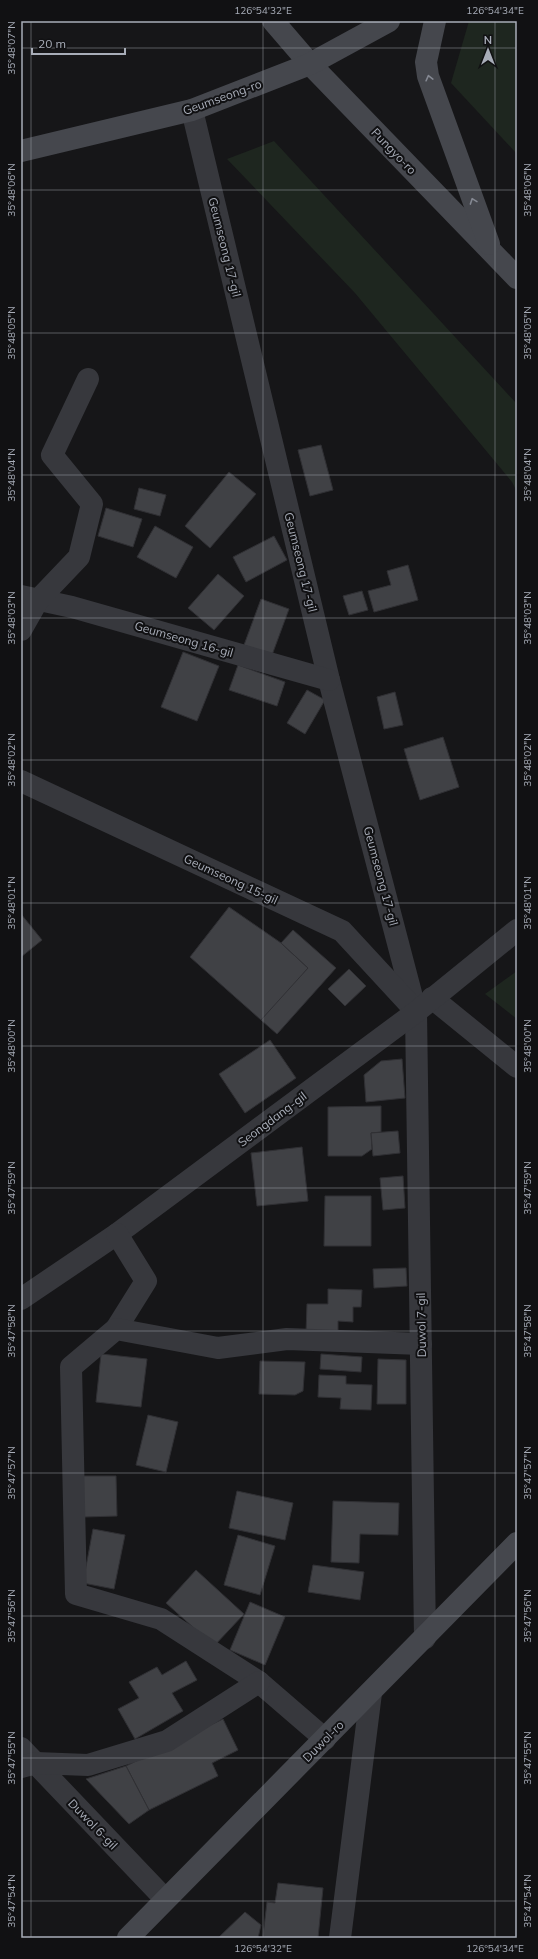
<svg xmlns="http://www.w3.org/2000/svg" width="538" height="1959" font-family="Mulish,sans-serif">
<rect width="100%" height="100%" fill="#161618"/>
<!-- green -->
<g fill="#1e261f">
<path d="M469 21H517V154L451 83Z"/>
<path d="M274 141 517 404V492L512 482 355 293 227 159Z"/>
<path d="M517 971V1019L485 994Z"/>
</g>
<!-- building -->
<g fill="#404145" stroke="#303034">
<path d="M321 445 333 490 310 496 298 450Z"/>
<path d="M229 472 256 494 210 548 185 526Z"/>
<path d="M139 488 166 495 160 516 134 509Z"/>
<path d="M106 508 142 519 133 547 98 536Z"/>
<path d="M155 526 193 547 176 578 137 557Z"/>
<path d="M274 536 287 560 246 582 233 557Z"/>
<path d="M408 565 418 600 374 612 368 591 391 585 387 571Z"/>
<path d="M218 574 244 596 214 630 188 608Z"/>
<path d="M362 591 368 610 349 615 343 596Z"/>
<path d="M261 599 289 609 272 655 244 645Z"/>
<path d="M183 652 219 666 197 721 161 707Z"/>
<path d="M238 665 285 682 277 706 229 690Z"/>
<path d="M307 690 325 700 305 734 287 723Z"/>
<path d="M395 692 403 725 384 729 377 697Z"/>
<path d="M443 737 459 787 420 800 404 749Z"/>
<path d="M229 907 281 943 308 968 268 1018 261 1020 190 957Z"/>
<path d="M21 914 42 940 21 957Z"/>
<path d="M293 930 336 968 277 1034 261 1020 308 968 281 943Z"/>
<path d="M349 969 366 986 345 1006 328 989Z"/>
<path d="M270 1040 296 1078 245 1113 219 1074Z"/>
<path d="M402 1059 405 1098 366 1102 364 1075 381 1061Z"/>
<path d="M381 1106V1132L371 1133 372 1149 362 1156H328V1107Z"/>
<path d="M398 1131 400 1153 373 1156 371 1133Z"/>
<path d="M302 1147 308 1201 257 1206 251 1153Z"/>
<path d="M403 1176 405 1208 383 1210 380 1178Z"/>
<path d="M325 1196H371V1246H324Z"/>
<path d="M406 1268 407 1286 374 1288 373 1269Z"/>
<path d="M328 1289 362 1290 361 1307H353V1322L338 1321V1334L306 1333 307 1304H328Z"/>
<path d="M101 1354 147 1359 141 1407 96 1402Z"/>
<path d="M321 1354 362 1357 361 1372 320 1369Z"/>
<path d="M378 1359 406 1360V1404H377Z"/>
<path d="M260 1361 305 1362 303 1391 295 1395 259 1394Z"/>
<path d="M319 1375 346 1376V1384L372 1385 371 1410 340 1409 341 1398 318 1397Z"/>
<path d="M148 1415 178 1422 166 1472 136 1465Z"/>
<path d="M83 1476H116L117 1516 84 1517Z"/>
<path d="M237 1491 293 1503 285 1540 229 1528Z"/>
<path d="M333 1501 399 1503 398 1535 360 1534 359 1563 331 1562Z"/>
<path d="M93 1529 125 1535 114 1589 83 1583Z"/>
<path d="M238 1535 275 1546 260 1595 224 1585Z"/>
<path d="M313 1565 364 1572 360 1600 308 1592Z"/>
<path d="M196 1570 244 1614 214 1646 166 1603Z"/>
<path d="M250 1602 285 1617 265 1665 230 1650Z"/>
<path d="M186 1661 197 1680 172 1693 183 1711 135 1739 118 1709 139 1698 129 1682 157 1667 162 1675Z"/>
<path d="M223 1719 238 1750 212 1763 218 1776 149 1810 126 1766Z"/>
<path d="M126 1766 149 1810 129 1824 86 1779Z"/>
<path d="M278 1883 323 1888 318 1938H266L263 1936 267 1902 275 1903Z"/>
<path d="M245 1912 261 1925 258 1938H218Z"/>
</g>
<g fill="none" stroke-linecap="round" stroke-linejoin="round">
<!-- street -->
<g stroke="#37383d" stroke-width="22">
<path d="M192 110 329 680 416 1012 425 1638"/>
<path d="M21 596 72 607 329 680"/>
<path d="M21 630 38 600 79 557 92 504 52 455 88 379"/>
<path d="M21 781 342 931 414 1009"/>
<path d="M432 998 517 1067"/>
<path d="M21 1299 117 1234 416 1012 517 930"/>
<path d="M116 1329 146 1281 117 1234"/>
<path d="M325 1739 259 1682 161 1619 76 1594 71 1367 116 1329 218 1348 287 1339 421 1344"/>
<path d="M21 1748 165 1899"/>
<path d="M21 1767 36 1763 88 1765 167 1741 259 1682"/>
<path d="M340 1938 371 1693"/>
</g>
<!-- secondary -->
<g stroke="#45474d" stroke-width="22">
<path d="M273 21 310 64 517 278"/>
<path d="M435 21 426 62 428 76 489 244"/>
<path d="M21 151 192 110 310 64 389 21"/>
<path d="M128 1938 517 1543"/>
</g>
</g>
<!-- one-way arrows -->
<defs><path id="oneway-chevron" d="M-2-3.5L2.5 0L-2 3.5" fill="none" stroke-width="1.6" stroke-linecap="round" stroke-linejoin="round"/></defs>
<g stroke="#858993">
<use href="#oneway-chevron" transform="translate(429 78) rotate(-104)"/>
<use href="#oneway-chevron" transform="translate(473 201) rotate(-110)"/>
</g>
<!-- ticks -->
<path fill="none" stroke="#a8adb8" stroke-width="1" stroke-opacity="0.45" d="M31 21V1938M263 21V1938M495 21V1938M21 48H517M21 190H517M21 333H517M21 475H517M21 618H517M21 760H517M21 903H517M21 1046H517M21 1188H517M21 1331H517M21 1473H517M21 1616H517M21 1758H517M21 1901H517"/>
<g text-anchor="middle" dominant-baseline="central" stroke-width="4" stroke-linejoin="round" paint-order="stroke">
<!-- street labels -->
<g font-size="12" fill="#a8adb8" stroke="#111113">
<text transform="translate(222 97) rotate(-20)">Geumseong-ro</text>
<text transform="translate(394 151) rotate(46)">Pungyo-ro</text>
<text transform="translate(225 247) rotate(76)">Geumseong 17-gil</text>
<text transform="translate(301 562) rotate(76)">Geumseong 17-gil</text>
<text transform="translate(184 639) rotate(16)">Geumseong 16-gil</text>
<text transform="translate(381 876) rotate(75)">Geumseong 17-gil</text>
<text transform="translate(231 879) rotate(25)">Geumseong 15-gil</text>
<text transform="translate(272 1119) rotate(-37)">Seongdang-gil</text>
<text transform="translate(421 1325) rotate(-91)">Duwol 7-gil</text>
<text transform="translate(323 1741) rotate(-45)">Duwol-ro</text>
<text transform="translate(93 1824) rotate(46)">Duwol 6-gil</text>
</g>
</g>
<!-- border -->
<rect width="538" height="1959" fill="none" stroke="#111113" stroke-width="44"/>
<!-- north arrow -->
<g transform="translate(488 50)" stroke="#111113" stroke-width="3" paint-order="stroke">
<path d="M0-3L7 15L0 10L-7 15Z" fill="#a8adb8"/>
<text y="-6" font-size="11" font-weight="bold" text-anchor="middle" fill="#a8adb8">N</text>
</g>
<!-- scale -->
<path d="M32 48v6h93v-6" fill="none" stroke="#a8adb8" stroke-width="2"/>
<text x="38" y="48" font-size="12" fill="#a8adb8" stroke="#111113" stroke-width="3" paint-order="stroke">20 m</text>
<rect x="22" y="22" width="494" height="1915" fill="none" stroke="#a8adb8" stroke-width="1.5"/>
<g font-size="10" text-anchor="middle" fill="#a8adb8">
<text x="263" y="14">126°54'32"E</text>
<text x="495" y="14">126°54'34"E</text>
<text transform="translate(11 48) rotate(-90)" y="4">35°48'07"N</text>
<text transform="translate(11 190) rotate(-90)" y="4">35°48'06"N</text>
<text transform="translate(527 190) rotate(-90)" y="4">35°48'06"N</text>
<text transform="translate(11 333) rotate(-90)" y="4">35°48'05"N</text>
<text transform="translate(527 333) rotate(-90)" y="4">35°48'05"N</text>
<text transform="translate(11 475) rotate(-90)" y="4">35°48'04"N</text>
<text transform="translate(527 475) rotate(-90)" y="4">35°48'04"N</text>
<text transform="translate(11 618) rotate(-90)" y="4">35°48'03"N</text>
<text transform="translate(527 618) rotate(-90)" y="4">35°48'03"N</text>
<text transform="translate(11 760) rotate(-90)" y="4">35°48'02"N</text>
<text transform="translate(527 760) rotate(-90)" y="4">35°48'02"N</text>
<text transform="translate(11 903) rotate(-90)" y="4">35°48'01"N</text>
<text transform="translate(527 903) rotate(-90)" y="4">35°48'01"N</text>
<text transform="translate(11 1046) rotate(-90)" y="4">35°48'00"N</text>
<text transform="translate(527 1046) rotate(-90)" y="4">35°48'00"N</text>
<text transform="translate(11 1188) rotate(-90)" y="4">35°47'59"N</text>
<text transform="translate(527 1188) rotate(-90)" y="4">35°47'59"N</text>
<text transform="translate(11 1331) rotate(-90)" y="4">35°47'58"N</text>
<text transform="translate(527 1331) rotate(-90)" y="4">35°47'58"N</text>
<text transform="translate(11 1473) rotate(-90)" y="4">35°47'57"N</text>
<text transform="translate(527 1473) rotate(-90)" y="4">35°47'57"N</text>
<text transform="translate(11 1616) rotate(-90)" y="4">35°47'56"N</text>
<text transform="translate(527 1616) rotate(-90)" y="4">35°47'56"N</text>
<text transform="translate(11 1758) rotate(-90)" y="4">35°47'55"N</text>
<text transform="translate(527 1758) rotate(-90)" y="4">35°47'55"N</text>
<text transform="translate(11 1901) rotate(-90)" y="4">35°47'54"N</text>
<text transform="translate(527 1901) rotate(-90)" y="4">35°47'54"N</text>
<text x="263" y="1952">126°54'32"E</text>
<text x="495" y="1952">126°54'34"E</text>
</g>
</svg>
